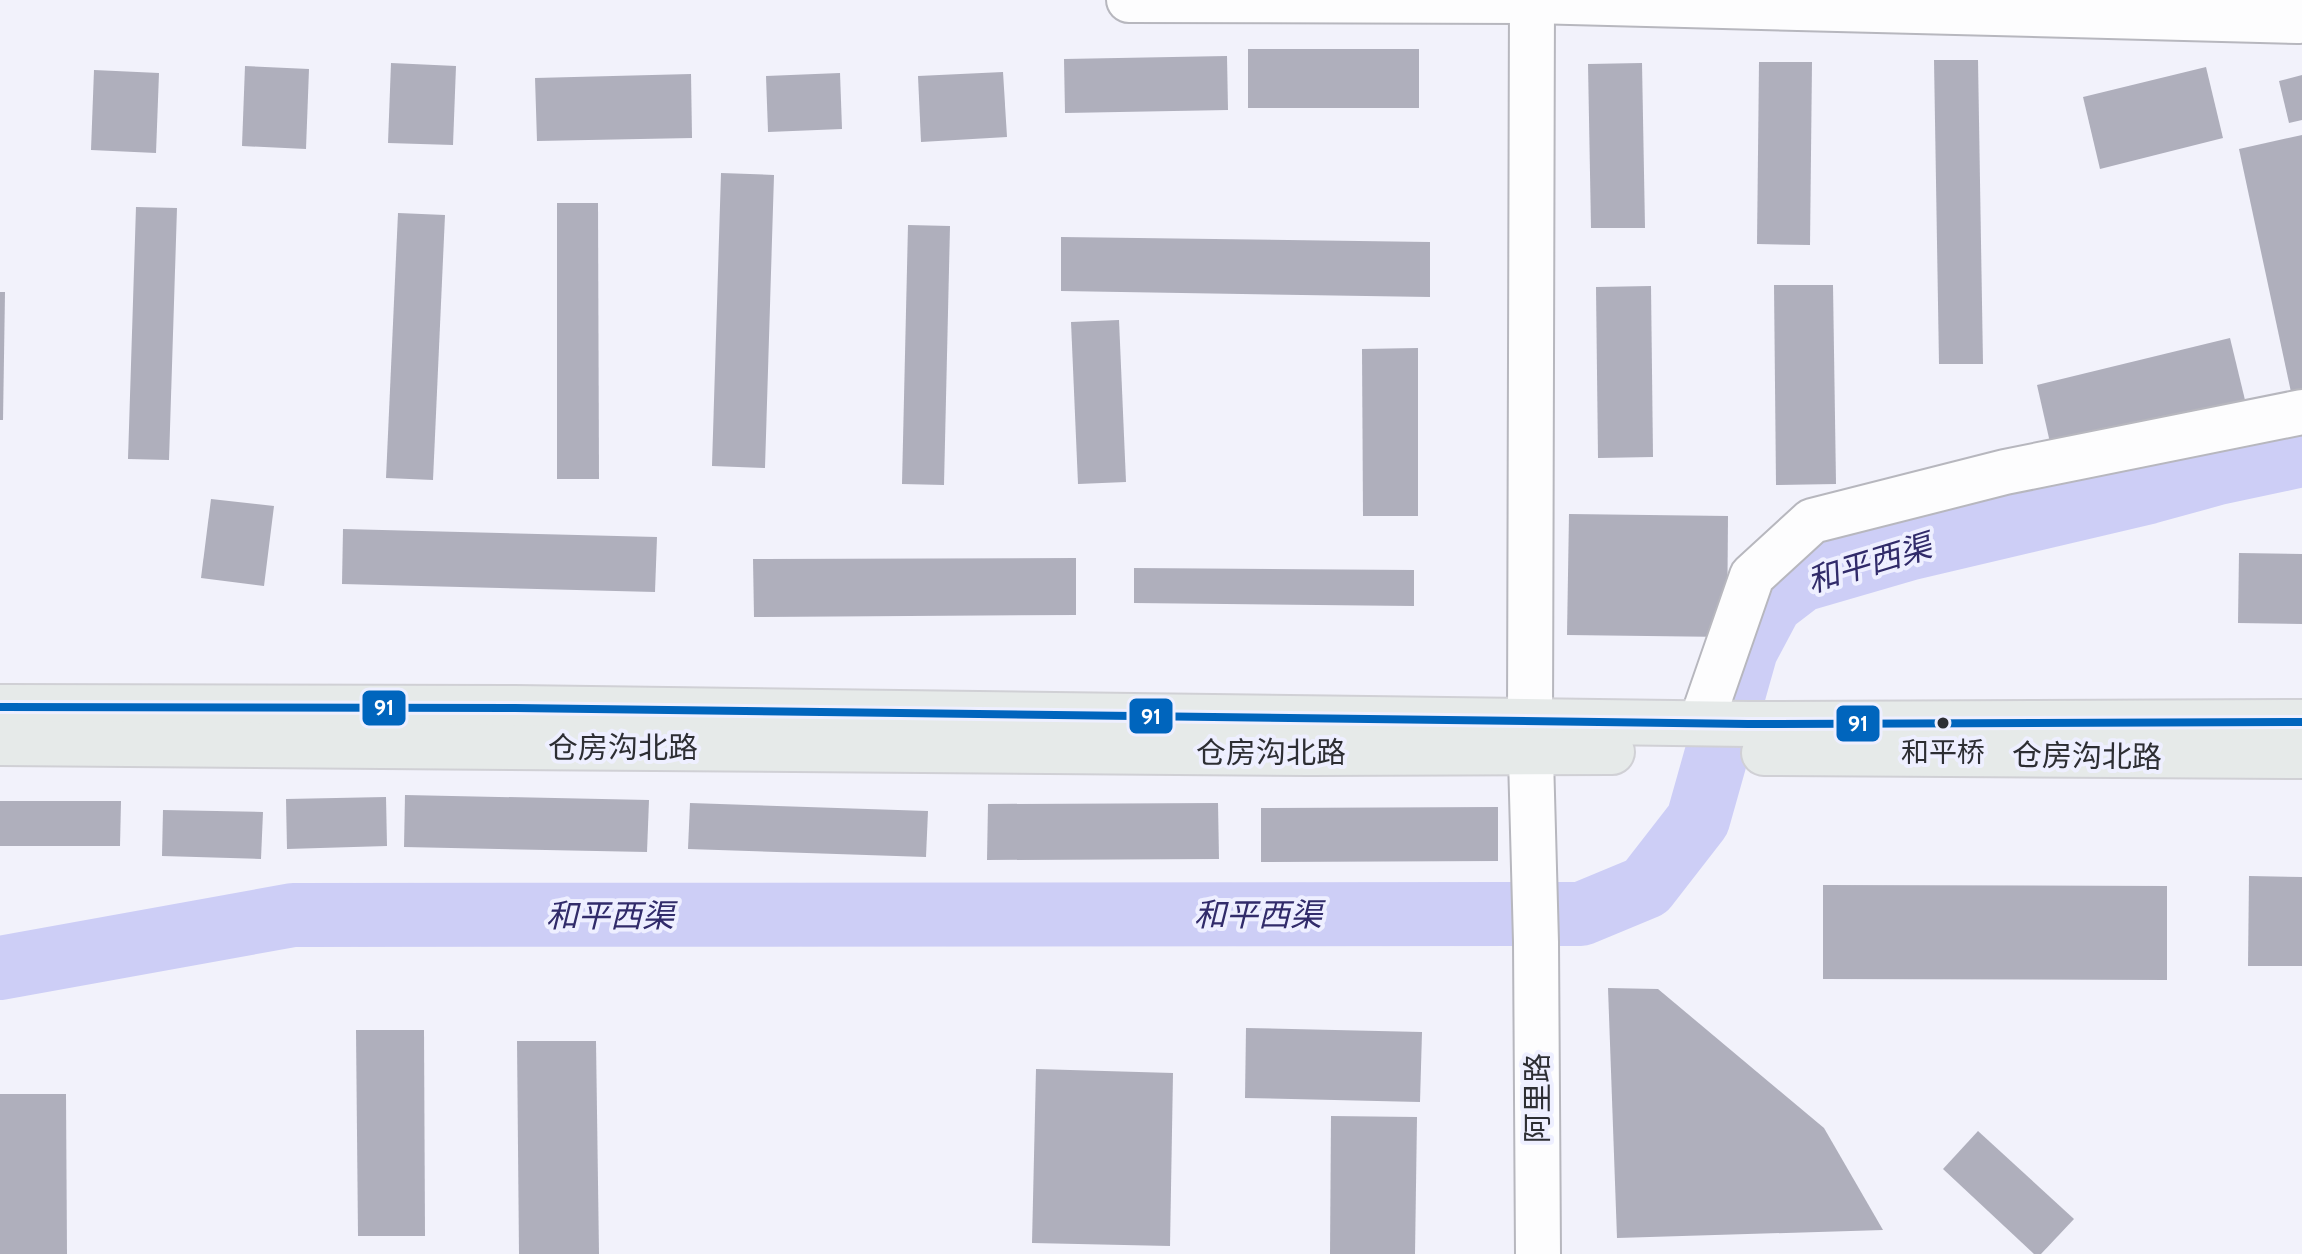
<svg xmlns="http://www.w3.org/2000/svg" width="2302" height="1254" font-family="Cabin,'Noto Sans SC',sans-serif">
<rect width="100%" height="100%" fill="#f2f2fb"/>
<g fill="none" stroke-linecap="round" stroke-linejoin="round">
<!-- river -->
<path stroke="#cdcef6" stroke-width="64" d="M0 968 293 915 1581 914 1646 887 1698 820 1746 650 1771 603 1801 580 1911 548 2149 492 2218 473 2302 455"/>
</g>
<!-- building -->
<g fill="#afafbc">
<rect x="1248" y="49" width="171" height="59"/>
<path d="M1227 56 1228 110 1065 113 1064 59Z"/>
<path d="M1934 60H1978L1983 364H1939Z"/>
<path d="M1759 62H1812L1810 245 1757 244Z"/>
<path d="M391 63 456 66 453 145 388 143Z"/>
<path d="M1642 63 1645 228H1591L1588 64Z"/>
<path d="M245 66 309 69 306 149 242 146Z"/>
<path d="M2206 67 2223 138 2100 169 2083 97Z"/>
<path d="M94 70 159 73 156 153 91 150Z"/>
<path d="M1003 72 1007 137 921 142 918 76Z"/>
<path d="M840 73 842 129 768 132 766 76Z"/>
<path d="M691 74 692 138 537 141 535 78Z"/>
<path d="M2302 75V120L2289 123 2279 81Z"/>
<path d="M2302 135V389L2291 392 2239 149Z"/>
<path d="M721 173 774 175 765 468 712 466Z"/>
<path d="M557 203H598L599 479H557Z"/>
<path d="M136 207 177 208 169 460 128 459Z"/>
<path d="M398 213 445 215 433 480 386 478Z"/>
<path d="M908 225 950 226 944 485 902 484Z"/>
<path d="M1061 237 1430 242V297L1061 291Z"/>
<path d="M1774 285H1833L1836 484 1776 485Z"/>
<path d="M1651 286 1653 457 1598 458 1596 287Z"/>
<path d="M0 292H5L3 420H0Z"/>
<path d="M1119 320 1126 482 1078 484 1071 322Z"/>
<path d="M2230 338 2245 400 2051 447 2037 385Z"/>
<path d="M1418 348V516H1363L1362 349Z"/>
<path d="M211 499 274 506 264 586 201 578Z"/>
<path d="M1569 514 1728 516 1727 637 1567 635Z"/>
<path d="M343 529 657 537 655 592 342 584Z"/>
<path d="M2239 553 2302 554V624L2238 623Z"/>
<path d="M1076 558V615L754 617 753 559Z"/>
<path d="M1134 568 1414 570V606L1134 603Z"/>
<path d="M405 795 649 800 647 852 404 847Z"/>
<path d="M386 797 387 846 287 849 286 799Z"/>
<path d="M0 801H121L120 846H0Z"/>
<path d="M690 803 928 811 926 857 688 849Z"/>
<path d="M1218 803 1219 859 987 860 988 804Z"/>
<path d="M1498 807V861L1261 862V808Z"/>
<path d="M163 810 263 812 261 859 162 856Z"/>
<path d="M2249 876 2302 877V966H2248Z"/>
<path d="M1823 885 2167 886V980L1823 979Z"/>
<path d="M1608 988 1658 989 1824 1128 1883 1230 1617 1238Z"/>
<path d="M1246 1028 1422 1032 1420 1102 1245 1098Z"/>
<path d="M356 1030H424L425 1236H358Z"/>
<path d="M517 1041H596L599 1254H519Z"/>
<path d="M1036 1069 1173 1073 1170 1246 1032 1243Z"/>
<path d="M0 1094H66L67 1254H0Z"/>
<path d="M1331 1116 1417 1117 1415 1254H1330Z"/>
<path d="M1978 1131 2074 1219 2041 1254H2034L1943 1169Z"/>
</g>
<g fill="none" stroke-linecap="round" stroke-linejoin="round">
<!-- minor casing -->
<g stroke="#b7b7be" stroke-width="48">
<g id="minor">
<path d="M1129 0 1532 1 2298 21"/>
<path d="M1532 0 1530 721 1536 942 1538 1254"/>
<path d="M1701 723 1752 576 1812 521 2005 472 2302 412"/>
</g>
</g>
<!-- major casing -->
<g stroke="#d0d0d5" stroke-width="48">
<g id="major">
<path d="M0 707 515 708 1748 724 2302 722"/>
<path d="M0 743 1309 753 1612 752"/>
<path d="M1764 753 2302 756"/>
</g>
</g>
<!-- minor -->
<use href="#minor" stroke="#fdfdfe" stroke-width="44"/>
<!-- major -->
<use href="#major" stroke="#e6eae9" stroke-width="44"/>
<!-- bus-1 casing -->
<g stroke="#eeefff" stroke-width="14">
<path id="bus-1" d="M0 707 515 708 1748 724 2302 722"/>
</g>
<!-- bus-1 -->
<use href="#bus-1" stroke="#0065bd" stroke-width="8"/>
</g>
<!-- markers -->
<circle fill="#2d2e33" stroke="#eeefff" stroke-width="3" cx="1943" cy="723" r="7"/>
<g text-anchor="middle" dominant-baseline="central" stroke-width="8" stroke-linejoin="round" paint-order="stroke">
<!-- bus labels -->
<g font-size="28" fill="#2d2e33" stroke="#eeefff">
<text x="1943" y="752">和平桥</text>
</g>
<!-- street labels -->
<g font-size="30" fill="#2d2e33" stroke="#eeefff">
<text x="623" y="747">仓房沟北路</text>
<text x="1271" y="752">仓房沟北路</text>
<text transform="translate(2087 756) rotate(1)">仓房沟北路</text>
<text transform="translate(1537 1098) rotate(-90)">阿里路</text>
</g>
<!-- water labels -->
<g font-size="32" font-style="italic" fill="#312b6a" stroke="#eeefff">
<text transform="translate(1869 563) rotate(-17)">和平西渠</text>
<text x="1258" y="914">和平西渠</text>
<text x="610" y="915">和平西渠</text>
</g>
</g>
<g stroke="#eeefff" stroke-width="3">
<rect x="361" y="689" width="46" height="38" rx="8" fill="#0065bd"/>
<rect x="1128" y="697" width="46" height="38" rx="8" fill="#0065bd"/>
<rect x="1835" y="704" width="46" height="39" rx="8" fill="#0065bd"/>
</g>
<g font-size="22" text-anchor="middle" font-weight="bold" fill="#fff">
<text x="384" y="715">91</text>
<text x="1151" y="724">91</text>
<text x="1858" y="731">91</text>
</g>
</svg>
